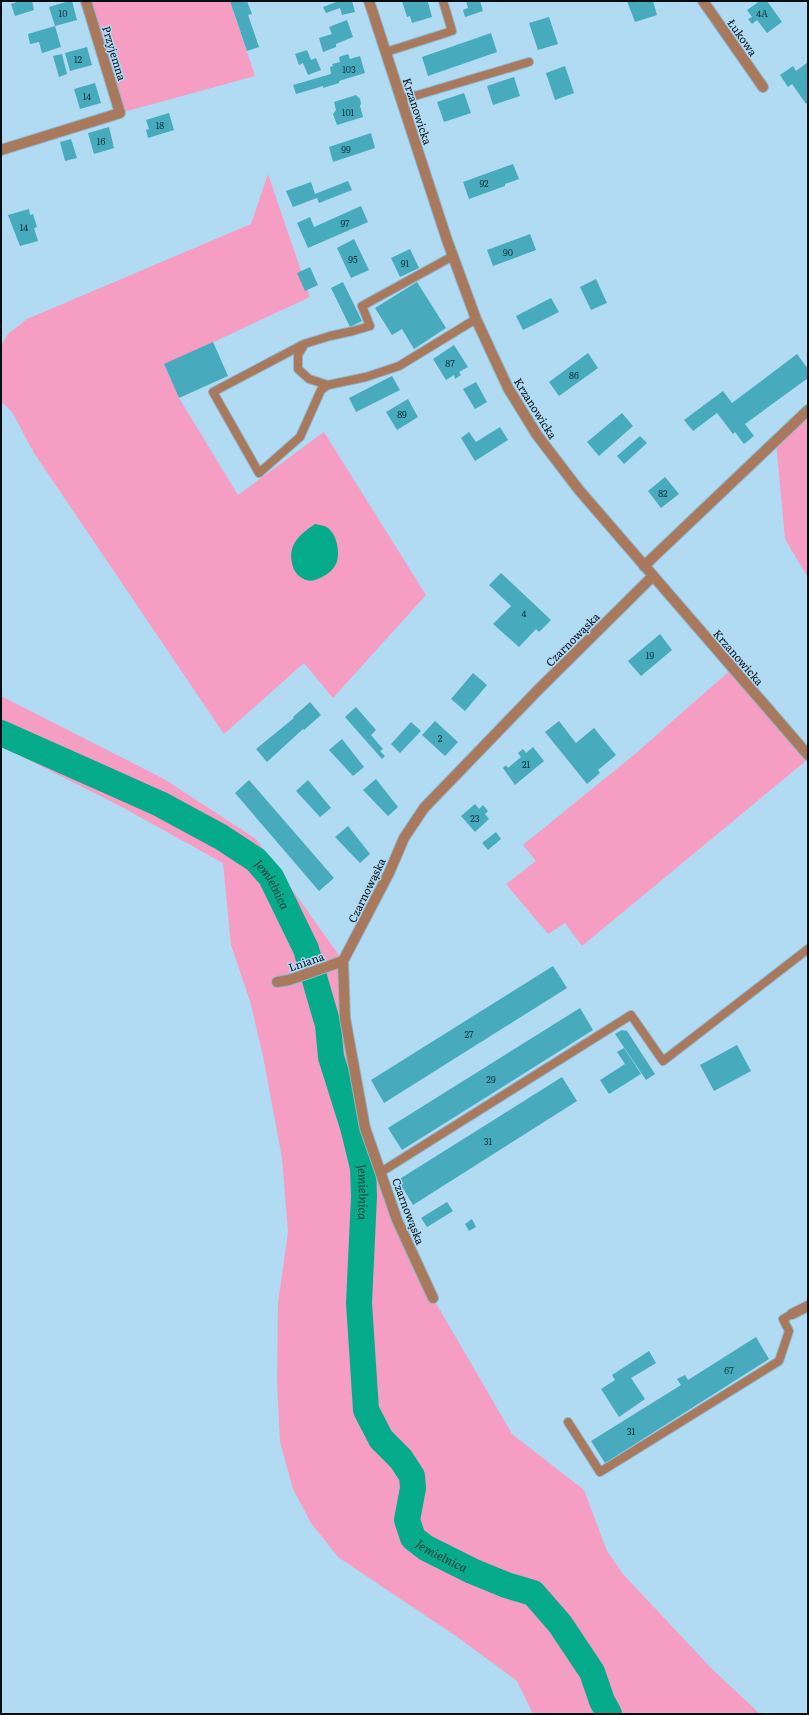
<svg xmlns="http://www.w3.org/2000/svg" width="809" height="1715" font-family="Literata,serif">
<rect width="100%" height="100%" fill="#b0dbf3"/>
<!-- green -->
<g fill="#f69dc4">
<path d="M86 1H230L255 76 120 113Z"/>
<path d="M268 174 310 297 164 365 179 398 238 495 324 432 426 595 333 698 304 663 224 734 34 453 12 412 1 401V345L8 334 27 319 251 224Z"/>
<path d="M808 415V578L785 539 776 442Z"/>
<path d="M733 668 808 759 582 946 565 923 548 934 506 884 536 861 523 845 635 754Z"/>
<path d="M1 696 164 779 256 839 343 961 345 1018 365 1128 433 1298 512 1434 584 1490 607 1551 623 1574 712 1669 760 1714H533L517 1681 456 1636 338 1557 311 1523 293 1489 280 1442 277 1381 278 1303 288 1232 282 1158 263 1056 250 1001 231 945 223 863 120 806 1 746Z"/>
</g>
<!-- water -->
<path fill="#05ab8a" d="M315 524C318 525 322 525 324 526 337 530 341 554 336 564 332 571 327 575 320 578 314 581 308 582 302 578 297 575 293 570 292 563 288 544 300 534 315 524Z"/>
<g fill="none" stroke-linecap="round" stroke-linejoin="round">
<!-- river -->
<path stroke="#05ab8a" stroke-width="26" id="s1" d="M1 733 160 804 221 837 256 860 271 877 306 949 328 1025 331 1057 353 1127 363 1168 364 1196 359 1303 366 1410 381 1439 401 1459 412 1476 413 1488 407 1520 413 1538 426 1548 472 1571 506 1585 533 1593 560 1624 592 1672 602 1701 609 1714"/>
</g>
<!-- building -->
<g fill="#47aabd">
<path d="M20 1H32L34 10 15 16 11 4Z"/>
<path d="M69 1H72L77 20 55 26 49 7Z"/>
<path d="M230 1H247L252 14 248 15 259 47 247 51Z"/>
<path d="M339 1H352L355 12 342 15 340 8 326 13 323 7Z"/>
<path d="M402 1H431L428 2 432 17 412 23 410 16 407 17Z"/>
<path d="M466 1H480L483 11 465 17 463 10 468 8Z"/>
<path d="M627 1H653L657 15 635 22Z"/>
<path d="M760 1H767L782 22 767 33 757 20 752 24 748 19 752 17 747 10Z"/>
<path d="M549 17 558 44 538 50 529 23Z"/>
<path d="M347 20 353 37 336 44V47L323 52 319 38 332 34 329 27Z"/>
<path d="M55 26 61 47 42 53 39 42 30 44 28 34Z"/>
<path d="M491 33 497 52 428 76 422 57Z"/>
<path d="M87 47 92 65 70 71 65 53Z"/>
<path d="M307 50 311 60 316 58 321 70 308 75 303 63 299 65 295 54Z"/>
<path d="M62 54 67 74 59 77 53 56Z"/>
<path d="M348 54 350 59 360 56 365 73 339 81V83L323 88V86L296 94 293 85 331 74 330 67 333 66 332 64 340 62 339 57Z"/>
<path d="M808 62V102L806 104 792 84 788 87 780 75 793 66 796 71Z"/>
<path d="M565 66 574 93 555 100 546 73Z"/>
<path d="M514 77 520 96 493 105 487 86Z"/>
<path d="M95 83 101 103 80 109 74 89Z"/>
<path d="M464 93 471 113 444 122 437 102Z"/>
<path d="M356 95 360 99 361 103 360 106 363 117 337 125 333 114 336 110 334 102Z"/>
<path d="M169 113 174 130 148 138 146 130 149 129 146 120Z"/>
<path d="M109 127 114 148 94 154 88 133Z"/>
<path d="M371 133 375 148 333 162 329 147Z"/>
<path d="M71 139 77 158 65 161 60 142Z"/>
<path d="M513 164 519 179 505 184V186L469 199 463 182Z"/>
<path d="M348 181 352 190 319 203 317 198 293 207 286 191 311 182 315 194Z"/>
<path d="M361 206 368 222 308 248 297 223 310 217 314 227Z"/>
<path d="M29 209 30 215 33 214 37 227 34 228 38 241 20 246 8 215Z"/>
<path d="M530 234 536 250 493 266 487 250Z"/>
<path d="M354 239 369 270 351 278 337 248Z"/>
<path d="M410 249 419 268 400 277 391 258Z"/>
<path d="M310 267 318 285 305 291 297 273Z"/>
<path d="M596 279 607 303 591 310 580 287Z"/>
<path d="M343 282 362 321 350 327 331 288Z"/>
<path d="M417 282 446 328 414 349 402 329 392 335 375 308Z"/>
<path d="M551 298 559 312 523 330 516 316Z"/>
<path d="M213 342 228 376 179 398 164 364Z"/>
<path d="M454 345 468 367 459 372 461 375 455 379 454 375 446 380 433 359Z"/>
<path d="M588 353 598 368 559 396 549 382Z"/>
<path d="M797 354 808 369V378L745 424 754 436 744 444 735 432 733 434 717 413 693 431 684 420 723 391 732 403Z"/>
<path d="M392 376 400 390 356 412 349 398Z"/>
<path d="M476 382 487 402 475 409 463 389Z"/>
<path d="M408 399 418 417 397 430 386 412Z"/>
<path d="M622 413 633 426 599 456 587 442Z"/>
<path d="M500 427 508 440 475 461 461 438 469 432 476 442Z"/>
<path d="M640 436 647 443 624 464 617 456Z"/>
<path d="M665 477 679 494 661 508 648 491Z"/>
<path d="M501 573 551 620 539 632 536 629 519 647 493 624 511 606 489 585Z"/>
<path d="M660 634 672 650 641 676 628 661Z"/>
<path d="M473 673 487 685 465 711 451 699Z"/>
<path d="M310 702 321 715 304 730 303 729 267 762 256 749 294 718 293 717Z"/>
<path d="M356 707 376 730 371 735 383 749 380 751 385 756 382 759 345 717Z"/>
<path d="M435 721 458 742 445 756 422 735Z"/>
<path d="M559 721 576 743 594 728 616 755 598 770 600 773 587 784 545 732Z"/>
<path d="M411 722 421 731 400 753 391 744Z"/>
<path d="M342 739 364 767 353 776 329 750Z"/>
<path d="M533 747 544 761 515 785 503 768 506 765 508 768 521 757 518 753 523 749 526 753Z"/>
<path d="M376 779 398 807 388 816 363 790Z"/>
<path d="M249 780 334 878 319 891 235 793Z"/>
<path d="M308 780 331 808 320 817 296 791Z"/>
<path d="M475 804 479 809 483 805 488 811 485 814 489 819 475 832 461 816Z"/>
<path d="M348 826 370 854 360 863 335 837Z"/>
<path d="M496 832 501 839 488 850 482 843Z"/>
<path d="M553 966 567 988 384 1103 371 1080Z"/>
<path d="M580 1008 593 1030 402 1150 388 1128Z"/>
<path d="M622 1030 627 1031 655 1074 646 1080 615 1034Z"/>
<path d="M737 1045 751 1071 714 1091 700 1065Z"/>
<path d="M624 1048 641 1074 609 1094 600 1080 625 1064 617 1052Z"/>
<path d="M562 1077 577 1101 413 1205 398 1180Z"/>
<path d="M447 1202 453 1211 427 1227 421 1218Z"/>
<path d="M472 1219 476 1227 469 1231 465 1224Z"/>
<path d="M756 1337 769 1359 605 1463 591 1441 681 1385 677 1379 685 1375 688 1380Z"/>
<path d="M649 1351 656 1363 631 1378 645 1399 619 1417 601 1389 615 1380 612 1375Z"/>
</g>
<g fill="none" stroke-linecap="round" stroke-linejoin="round">
<!-- service casing -->
<g stroke="#90b6cb" stroke-width="10">
<g id="service">
<path d="M386 52 452 31 443 1"/>
<path d="M401 98 418 95 529 62"/>
<path d="M453 256 362 306 370 326 353 331 330 336 304 344 213 392 259 473 300 437 321 390 328 385 366 377 399 366 476 319"/>
<path d="M304 345 298 355V369L309 379 328 385"/>
<path d="M381 1172 631 1015 663 1061 808 949"/>
<path d="M568 1422 600 1472 779 1361 789 1331 783 1319 792 1314"/>
</g>
</g>
<!-- minor casing -->
<g stroke="#90b6cb" stroke-width="12">
<g id="minor">
<path d="M703 1 763 87"/>
<path d="M1 150 120 113 86 1"/>
<path d="M644 566 808 410"/>
<path d="M277 982 289 980 343 961"/>
<path d="M433 1298 397 1220 365 1128 345 1018 343 961 389 873 404 838 424 808 538 690 653 576"/>
<path d="M792 1314 808 1306"/>
</g>
</g>
<!-- tertiary casing -->
<g stroke="#90b6cb" stroke-width="12">
<path id="tertiary" d="M369 1 447 240 476 319 508 388 537 435 579 490 808 755"/>
</g>
<!-- service -->
<use href="#service" stroke="#a8795d" stroke-width="8"/>
<!-- minor -->
<use href="#minor" stroke="#a8795d" stroke-width="10"/>
<!-- tertiary -->
<use href="#tertiary" stroke="#a8795d" stroke-width="10"/>
</g>
<g text-anchor="middle" dominant-baseline="central" stroke-width="3" stroke-linejoin="round" paint-order="stroke">
<!-- number labels -->
<g font-size="9" fill="#123540">
<text x="63" y="13">10</text>
<text x="762" y="13">4A</text>
<text x="78" y="59">12</text>
<text x="349" y="69">103</text>
<text x="87" y="96">14</text>
<text x="348" y="112">101</text>
<text x="160" y="125">18</text>
<text x="101" y="141">16</text>
<text x="346" y="149">99</text>
<text x="484" y="183">92</text>
<text x="345" y="223">97</text>
<text x="24" y="227">14</text>
<text x="508" y="252">90</text>
<text x="353" y="259">95</text>
<text x="405" y="263">91</text>
<text x="450" y="363">87</text>
<text x="574" y="375">86</text>
<text x="402" y="414">89</text>
<text x="663" y="493">82</text>
<text x="524" y="613">4</text>
<text x="650" y="655">19</text>
<text x="440" y="738">2</text>
<text x="526" y="764">21</text>
<text x="475" y="818">23</text>
<text x="469" y="1034">27</text>
<text x="491" y="1079">29</text>
<text x="488" y="1141">31</text>
<text x="729" y="1370">67</text>
<text x="631" y="1431">31</text>
</g>
<!-- street labels -->
<g font-size="11" fill="#010e16" stroke="#b0dbf3">
<text transform="translate(743 37) rotate(55)">Łukowa</text>
<text transform="translate(115 53) rotate(73)">Przyjemna</text>
<text transform="translate(418 111) rotate(72)">Krzanowicka</text>
<text transform="translate(536 408) rotate(58)">Krzanowicka</text>
<text transform="translate(572 639) rotate(-45)">Czarnowąska</text>
<text transform="translate(739 657) rotate(49)">Krzanowicka</text>
<text transform="translate(366 890) rotate(-64)">Czarnowąska</text>
<text transform="translate(306 961) rotate(-19)">Lniana</text>
<text transform="translate(409 1211) rotate(69)">Czarnowąska</text>
</g>
<!-- water labels -->
<g font-size="12" font-style="italic" fill="#233f37" stroke="#b0dbf3">
<text stroke="none"><textPath href="#s1" startOffset="315">Jemielnica</textPath></text>
<text stroke="none"><textPath href="#s1" startOffset="639">Jemielnica</textPath></text>
<text stroke="none"><textPath href="#s1" startOffset="1036">Jemielnica</textPath></text>
</g>
</g>
<!-- border -->
<rect width="809" height="1715" fill="none" stroke="#010e16" stroke-width="4"/>
</svg>
